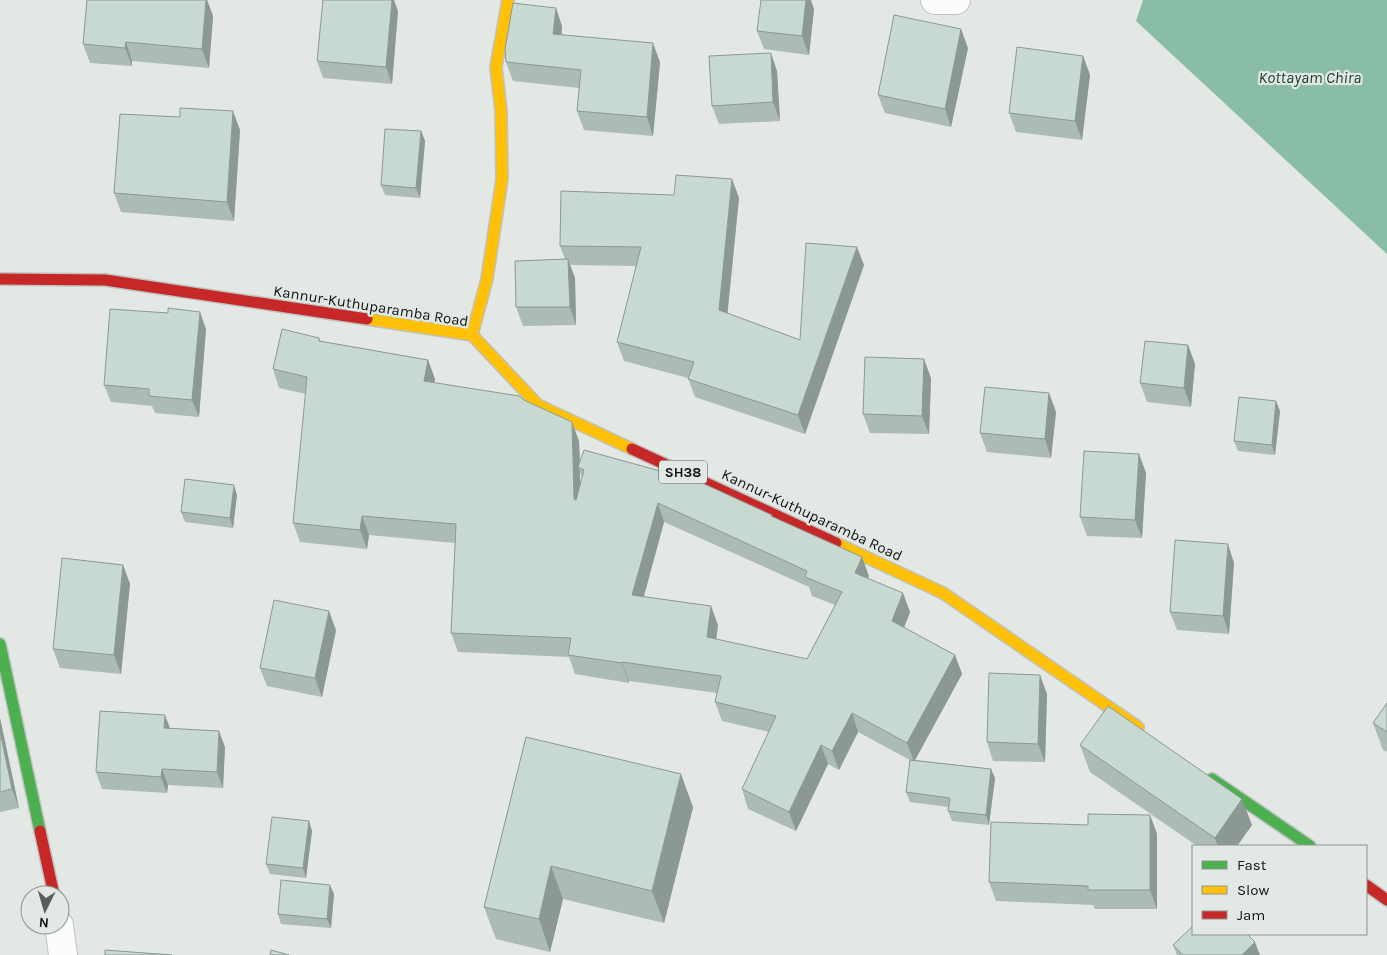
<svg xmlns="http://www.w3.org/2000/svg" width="1387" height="955" font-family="Karla,sans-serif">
<rect width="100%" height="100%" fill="#e3e8e5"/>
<!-- water -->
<path fill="#8abda7" d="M1143 0H1387V254L1136 21Z"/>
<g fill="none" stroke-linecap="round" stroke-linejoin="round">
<!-- street casing -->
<g stroke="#bfc2c1" stroke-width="30">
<g id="street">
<path d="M935 0H956"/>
<path d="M59 925 63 955"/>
</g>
</g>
<!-- fast casing -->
<g stroke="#bfc2c1" stroke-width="14">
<g id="fast">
<path d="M0 644 40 831"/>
<path d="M1212 779 1310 846"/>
</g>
</g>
<!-- slow casing -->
<g stroke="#bfc2c1" stroke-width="14">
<g id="slow">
<path d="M367 319 472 335 538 405 632 449"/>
<path d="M472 335 487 279 502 179 501 111 496 67 508 0"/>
<path d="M836 543 943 593 1138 727"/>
</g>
</g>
<!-- jam casing -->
<g stroke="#bfc2c1" stroke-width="14">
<g id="jam">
<path d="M0 279 105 280 367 319"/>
<path d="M632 449 836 543"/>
<path d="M40 831 54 895"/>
<path d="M1366 885 1387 900"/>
</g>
</g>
<!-- street -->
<use href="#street" stroke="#fbfcfb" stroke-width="28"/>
<!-- fast -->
<use href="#fast" stroke="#4caf50" stroke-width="11"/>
<!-- slow -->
<use href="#slow" stroke="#ffc107" stroke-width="11"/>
<!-- jam -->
<use href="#jam" stroke="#c62828" stroke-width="11"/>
</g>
<!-- wall -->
<g fill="#acbbb4" fill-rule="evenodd">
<path d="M87 0H207L213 16 209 68 132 61V66L90 63 83 44Z"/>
<path d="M814 9 809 55 764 49 757 31Z"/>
<path d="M398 11 392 84 323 78 317 61Z"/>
<path d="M562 26V35L660 62 653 136 584 130 577 111 579 88 513 81 506 62Z"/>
<path d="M968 48 951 127 885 113 878 95Z"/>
<path d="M1083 56 1090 75 1082 140 1016 132 1009 113Z"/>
<path d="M777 71 780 121 719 124 712 106Z"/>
<path d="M180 117 240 130 234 221 121 212 114 193Z"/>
<path d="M421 131 425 141 420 198 385 195 381 185Z"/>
<path d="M732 179 739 198 727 313 800 340 864 265 805 434 695 397 688 378 624 361 617 342 637 266 570 265 575 278 576 325 523 326 516 307 565 259 560 246 674 195Z"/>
<path d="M206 329 199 417 155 413 152 406 111 402 104 385Z"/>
<path d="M319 338 321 341 428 360 435 379 434 383 579 441 580 464 772 517 869 576 868 578 910 612 904 628 955 655 962 674 915 760 991 769 995 778 989 825 952 821 948 811 949 807 910 802 906 792 910 760 858 732 839 770 828 764 796 831 748 809 742 789 769 732 722 721 715 702 717 693 629 681V683L575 674 569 657 458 652 451 633 455 543 369 535 367 549 300 542 293 523 306 394 279 388 273 369ZM580 471 582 478 580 485ZM664 522 809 587 812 596 835 605 807 659 716 639 718 625 644 596Z"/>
<path d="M1188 345 1195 364 1191 407 1147 402 1140 383Z"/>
<path d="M931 378 929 434 870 433 863 414Z"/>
<path d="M1049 393 1056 412 1051 458 987 452 980 433Z"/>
<path d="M1280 411 1275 455 1238 451 1234 441Z"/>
<path d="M1139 454 1146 473 1142 538 1087 536 1080 517Z"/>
<path d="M237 495 233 528 185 522 181 512Z"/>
<path d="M1234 563 1229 634 1177 630 1170 612Z"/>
<path d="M123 565 130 584 121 674 60 668 53 649Z"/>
<path d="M336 630 322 697 267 686 260 668Z"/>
<path d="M1047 694 1045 762 993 761 987 742Z"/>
<path d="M1387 703V752L1383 750 1373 723Z"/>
<path d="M0 718 19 808 0 812Z"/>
<path d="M170 729 225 747 223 788 168 785 167 793 102 789 96 772Z"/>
<path d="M526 737 693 807 664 923 563 899 550 952 496 939 484 907Z"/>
<path d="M1080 745 1252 825 1237 846H1197L1090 772Z"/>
<path d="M1150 815 1157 834V909H1095L1093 905 996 901 989 882 1088 825Z"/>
<path d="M309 821 312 831 306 878 270 874 266 864Z"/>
<path d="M334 894 331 928 281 924 278 914Z"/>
<path d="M1173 945 1260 955H1177Z"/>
</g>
<!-- shaded-wall -->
<g fill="#8c9892">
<path d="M206 0H207L213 16 209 68 202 49Z"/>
<path d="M392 0H394L398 11 392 84 386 67Z"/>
<path d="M806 0H811L814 9 809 55 802 36Z"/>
<path d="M556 8 562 26 560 53 553 34Z"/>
<path d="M961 29 968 48 951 127 945 109Z"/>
<path d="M126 42 132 61V66L125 48Z"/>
<path d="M653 43 660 62 653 136 647 117Z"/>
<path d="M771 53 777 71 780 121 773 102Z"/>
<path d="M1083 56 1090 75 1082 140 1075 121Z"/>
<path d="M233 111 240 130 234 221 227 202Z"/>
<path d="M421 131 425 141 420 198 416 188Z"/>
<path d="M732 179 739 198 726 329 719 310Z"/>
<path d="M857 247 864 265 805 434 798 415Z"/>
<path d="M568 259 575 278 576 325 570 307Z"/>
<path d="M200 312 206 329 199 417 192 400Z"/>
<path d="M1188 345 1195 364 1191 407 1184 388Z"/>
<path d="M924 359 931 378 929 434 922 416Z"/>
<path d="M428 360 435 379 431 400 424 381Z"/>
<path d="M1049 393 1056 412 1051 458 1045 439Z"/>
<path d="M1276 401 1280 411 1275 455 1272 445Z"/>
<path d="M572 422 579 441 580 468 578 467 580 471 581 519 574 499Z"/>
<path d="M1139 454 1146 473 1142 538 1135 520Z"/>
<path d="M234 485 237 495 233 528 230 518Z"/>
<path d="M658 503 664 522 639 614 632 595Z"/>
<path d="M362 516 369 535 367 549 360 530Z"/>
<path d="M1228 544 1234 563 1229 634 1223 616Z"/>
<path d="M862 557 869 576 862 592 855 573Z"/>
<path d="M123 565 130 584 121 674 114 655Z"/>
<path d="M903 593 910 612 899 640 892 621Z"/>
<path d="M711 606 718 625 714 656 707 637Z"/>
<path d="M329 611 336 630 322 697 315 678Z"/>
<path d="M955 655 962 674 914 762 907 743Z"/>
<path d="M622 662 629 681V683L622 663Z"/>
<path d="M1040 675 1047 694 1045 762 1038 744Z"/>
<path d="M852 713 858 732 839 770 832 751Z"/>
<path d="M165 715 171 731 164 728Z"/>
<path d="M0 718 19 808 12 789 0 731Z"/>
<path d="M219 731 225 747 223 788 217 772Z"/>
<path d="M821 745 828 764 796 831 789 812Z"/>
<path d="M162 769 168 785 167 793 161 777Z"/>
<path d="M991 769 995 778 989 825 986 815Z"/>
<path d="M681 774 693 807 664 923 652 891Z"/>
<path d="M1242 799 1252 825 1237 846H1218L1215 838Z"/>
<path d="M1150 815 1157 834V909L1150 890Z"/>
<path d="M309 821 312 831 306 878 303 868Z"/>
<path d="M551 866 563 899 550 952 539 919Z"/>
<path d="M330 885 334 894 331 928 327 919Z"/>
<path d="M1255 942 1260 955H1242Z"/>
</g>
<!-- building -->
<g fill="#c8d9d1" stroke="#8c9892" fill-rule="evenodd">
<path d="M87 0H206L202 49 126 42 125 48 83 44Z"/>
<path d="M323 0H392L386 67 317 61Z"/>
<path d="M761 0H806L802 36 757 31Z"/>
<path d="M513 3 556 8 553 34 653 43 647 117 577 111 581 70 506 62 505 49Z"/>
<path d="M894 15 961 29 945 109 878 95Z"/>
<path d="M1017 47 1083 56 1075 121 1009 113Z"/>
<path d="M771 53 773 102 712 106 709 56Z"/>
<path d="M180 108 233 111 227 202 114 193 120 114 180 117Z"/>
<path d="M385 129 421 131 416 188 381 185Z"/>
<path d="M676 175 732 179 719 310 800 340 806 243 857 247 798 415 688 379 694 362 617 342 641 247 560 246 561 191 674 195Z"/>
<path d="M568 259 570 307H516L515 261Z"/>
<path d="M168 308 200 312 192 400 149 396V389L104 385 110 309 168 313Z"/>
<path d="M282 329 319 338V341L428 360 424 381 519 396 524 400 572 422 574 499 576 500 584 470 578 467 584 450 700 482 772 515 771 516 862 557 855 573 903 593 892 621 955 655 907 743 852 713 832 751 821 745 789 812 742 789 776 716 715 702 721 676 622 662V663L568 655 571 638 451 633 456 524 362 516 360 530 293 523 307 377 273 369ZM658 503 807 571 805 577 842 592 807 659 707 637 711 606 632 595Z"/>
<path d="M1145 341 1188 345 1184 388 1140 383Z"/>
<path d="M865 357 924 359 922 416 863 414Z"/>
<path d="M985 387 1049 393 1045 439 980 433Z"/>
<path d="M1239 397 1276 401 1272 445 1234 441Z"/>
<path d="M1084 451 1139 454 1135 520 1080 517Z"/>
<path d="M185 479 234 485 230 518 181 512Z"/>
<path d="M1175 540 1228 544 1223 616 1170 612Z"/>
<path d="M62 558 123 565 114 655 53 649Z"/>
<path d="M274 600 329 611 315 678 260 668Z"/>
<path d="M989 673 1040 675 1038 744 987 742Z"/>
<path d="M1387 703V732L1373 723Z"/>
<path d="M1108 706 1242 799 1215 838 1080 745Z"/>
<path d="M100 711 165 715 164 728 219 731 217 772 162 769 161 777 96 772Z"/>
<path d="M0 731 12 789 0 792Z"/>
<path d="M526 737 681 774 652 891 551 866 539 919 484 907Z"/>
<path d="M910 760 991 769 986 815 948 811 950 798 906 792Z"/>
<path d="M1088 814 1150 815V890H1088V886L989 882 991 822 1088 825Z"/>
<path d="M272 817 309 821 303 868 266 864Z"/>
<path d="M281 880 330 885 327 919 278 914Z"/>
<path d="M1193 926V934H1247L1255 942 1242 955H1183L1173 945Z"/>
<path d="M105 950 172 955H105Z"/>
<path d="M271 950 289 955H270Z"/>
</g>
<g text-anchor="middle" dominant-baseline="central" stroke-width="4.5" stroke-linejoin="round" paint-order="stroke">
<!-- shield labels -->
<rect fill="#e2e9e5" stroke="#4f5251" stroke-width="1" x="659" y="460.5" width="48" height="23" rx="4"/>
<g font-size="14" font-weight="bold" fill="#101211">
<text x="683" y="472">SH38</text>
</g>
<!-- street labels -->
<g font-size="15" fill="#101211" stroke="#e2e9e5">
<text transform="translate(371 306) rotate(9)">Kannur-Kuthuparamba Road</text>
<text transform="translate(812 515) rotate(25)">Kannur-Kuthuparamba Road</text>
</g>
<!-- water labels -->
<g font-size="16" font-style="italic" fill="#16372a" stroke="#e2e9e5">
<text x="1310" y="77">Kottayam Chira</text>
</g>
</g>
<!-- legend -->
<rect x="1192" y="845" width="175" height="90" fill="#e2e9e5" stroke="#8e9390"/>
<rect x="1202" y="861" width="25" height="8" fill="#4caf50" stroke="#8e9390"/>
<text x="1237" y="870" font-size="15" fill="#101211">Fast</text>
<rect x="1202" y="886" width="25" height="8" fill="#ffc107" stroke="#8e9390"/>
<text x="1237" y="895" font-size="15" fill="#101211">Slow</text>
<rect x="1202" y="911" width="25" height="8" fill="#c62828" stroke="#8e9390"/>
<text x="1237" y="920" font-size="15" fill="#101211">Jam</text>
<!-- north arrow -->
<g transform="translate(45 910) rotate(185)"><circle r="24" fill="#e2e9e5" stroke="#8e9390"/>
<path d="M0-4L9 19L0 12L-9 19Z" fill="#5a5d5b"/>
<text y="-8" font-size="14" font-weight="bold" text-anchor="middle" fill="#101211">N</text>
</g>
</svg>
